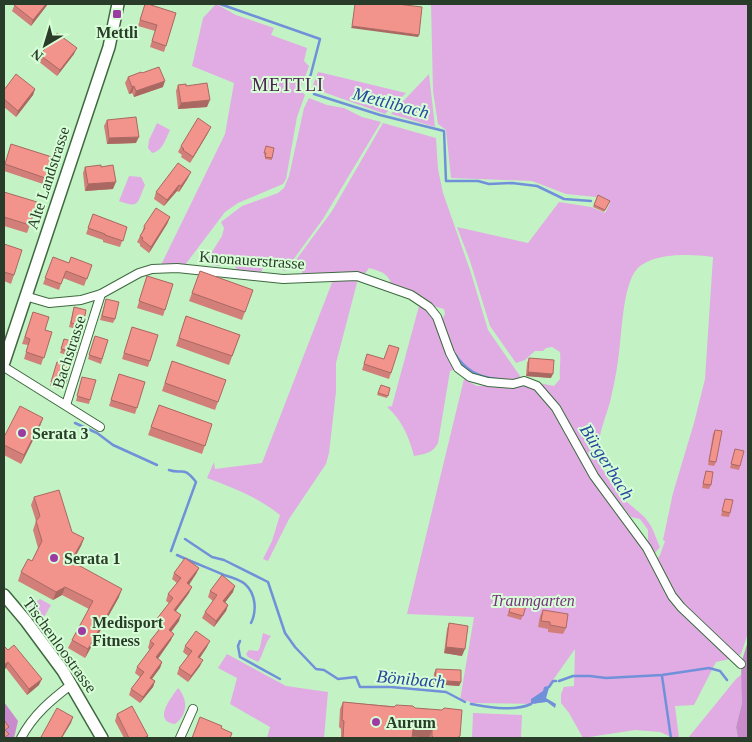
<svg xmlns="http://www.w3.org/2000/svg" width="752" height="742" font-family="'Times New Roman',serif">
<rect width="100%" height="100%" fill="#c3f3c4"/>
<!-- green -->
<g fill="#e1ace3">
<path d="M216 4 236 15 274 28 271 35 307 48 304 61 309 66 300 90 305 95 297 117 286 179 283 184 238 203 225 212 185 265H161L225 134 234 83 192 66 203 18Z"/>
<path d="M431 4H748V633L741 654 738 656 728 655 730 659 716 662 694 705 675 706 679 738H673L660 732 635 730 583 738 569 713 561 703V694L564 687 574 686 575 649 536 704 471 703 468 701 460 700 474 617 407 614 464 379 477 386 524 384 537 390 546 399 655 562 660 555 665 541 663 540 673 493 694 423 705 379 713 257C692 254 653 252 637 269 622 286 622 337 618 361 616 375 613 389 610 402 606 417 595 442 599 458 602 474 620 497 633 507 638 512 645 516 649 523 654 530 656 539 660 547L655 553 648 541V530L640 519 631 517 608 488 540 387 539 383 554 386 560 379C559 371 561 360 560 352L552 347 546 348 543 351H535L525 360 516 363 490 326 470 261 457 227 528 243 559 202 591 207 605 213 610 203 596 197 566 194 532 181 451 178 446 130 438 124 433 91Z"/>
<path d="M318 72 323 73 406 93 385 114 312 88Z"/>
<path d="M429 74 435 127 391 114Z"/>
<path d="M309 98 327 105 344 108 362 117 381 122 323 219 285 271 272 266H264L261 272 237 270 234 264 225 262 219 266 205 263 222 236 224 228 221 222 242 206 278 193 284 188 289 176 304 108Z"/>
<path d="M157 123 170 130C166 138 163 151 152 153L148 148 149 140Z"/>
<path d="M383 123 436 138 438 169 443 193 471 273 488 330 520 376 519 379C511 383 505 381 496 380 465 375 457 364 446 336 443 328 440 322 445 314L444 309 433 306 408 289 391 283C387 272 379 271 369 268L364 275 356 272 303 275 301 270 293 264 332 211Z"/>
<path d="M129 176 141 177 145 185C137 203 140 209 119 201Z"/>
<path d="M358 279 336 363V392L329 453 326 464 289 519 268 561 263 559 272 541 280 515C258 497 233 488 207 478L214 462 215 469 262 463 333 280Z"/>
<path d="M419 306C437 311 450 352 457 369L450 371 438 443C433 453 425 454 414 456 409 437 402 420 387 407L392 406Z"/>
<path d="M40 599 51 605 43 619 38 617 29 607Z"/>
<path d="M263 633 271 636C264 644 264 654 258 662L248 657 246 654 249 650 258 651 260 647Z"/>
<path d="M227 654 286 686 328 692 324 738H267L270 727 230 704 237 678 218 668Z"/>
<path d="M742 674V703L736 727 738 738H688L736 679Z"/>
<path d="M178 688C188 699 188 715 175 724 152 721 171 698 178 688Z"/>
<path d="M473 713 522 715 521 738H472Z"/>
</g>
<!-- forest -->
<g fill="#c98bcc">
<path d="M748 641V738H738L736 727 742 703 741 664Z"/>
<path d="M4 702 18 721 14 738H4Z"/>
</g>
<!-- water -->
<path fill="#7091da" d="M548 686 549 688 546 698 556 704 555 708 547 702 531 704V699L543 691 544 687Z"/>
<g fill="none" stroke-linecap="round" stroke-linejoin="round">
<!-- stream -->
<g stroke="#7091da" stroke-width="2.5">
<path d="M220 4 320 39 307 89"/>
<path d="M314 94 380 115 444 131 446 181H478L489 184 512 183 537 186 564 199 591 201"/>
<path d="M455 354C465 370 478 377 497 379"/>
<path d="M75 423 97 433 113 445 157 465"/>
<path d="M169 470C183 475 183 465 196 482L171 551"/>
<path d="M185 539 212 557 224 560 268 582 285 633 295 647 316 669 324 670 338 679 356 677 360 687H391L446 692 465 702"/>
<path d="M177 555C192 562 208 568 224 575 231 577 239 579 245 584 256 594 257 611 251 623"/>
<path d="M240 641 238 646 240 657 280 679"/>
<path d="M662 676 671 738"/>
<path d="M559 681 573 676H590L606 678 662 675 709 668 720 671 727 680"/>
<path d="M549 687 553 681H556"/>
<path d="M471 704C489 707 513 712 531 704"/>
</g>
<!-- minor casing -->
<g stroke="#3e6940" stroke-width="10">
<g id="minor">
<path d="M25 296 49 303 81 300 101 294 139 273 152 269 177 268 283 279 357 276 411 295 429 307 437 317 450 353 458 368 470 377 488 382 513 384 524 381 537 386 556 408 594 476 647 548 672 596 681 607 741 664"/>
<path d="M4 367 100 427"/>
<path d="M66 405 101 294"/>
<path d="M21 738C33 715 51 700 72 684"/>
<path d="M180 738 193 709"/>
</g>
</g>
<!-- secondary casing -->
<g stroke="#3e6940" stroke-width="14">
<g id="secondary">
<path d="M4 362 109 47 118 4"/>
<path d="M4 595 26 621 63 671 102 738"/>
</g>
</g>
<!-- minor -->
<use href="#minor" stroke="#fff" stroke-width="8"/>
<!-- secondary -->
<use href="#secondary" stroke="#fff" stroke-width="11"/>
</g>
<!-- wall -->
<g fill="#d17f78">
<path d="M15 4H48L31 26 12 11Z"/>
<path d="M145 4 176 13 164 52 150 47 155 31 138 26Z"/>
<path d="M74 54 57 76 38 61 40 55Z"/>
<path d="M142 73 163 87 134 97 132 93 129 94 125 83 128 77Z"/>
<path d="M178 85 186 86 207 107 178 109 176 91Z"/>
<path d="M35 89 33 95 16 117 4 107V90Z"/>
<path d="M107 120 136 143 107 144 104 126Z"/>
<path d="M208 133 190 163 181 157 182 155 178 152 181 146Z"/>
<path d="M11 144 55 158 46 185 4 171V167Z"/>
<path d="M266 146 272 158V160L265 159V155H264Z"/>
<path d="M85 167H101L113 189 85 191 83 173Z"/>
<path d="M188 178 179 192 177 191 164 206 154 199 156 192Z"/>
<path d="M4 192 30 225 27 233 4 226Z"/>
<path d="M598 195 610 201 604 212 593 207Z"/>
<path d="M93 214 127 227 120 247 103 242V240L86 234Z"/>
<path d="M170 217 167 224 149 253 140 246V244L137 242 140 236 142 233 144 226Z"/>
<path d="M4 244 14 275 11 284 4 281Z"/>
<path d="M53 257 69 263 92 265 84 286 63 278 59 290 43 284Z"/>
<path d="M200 271 253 290 242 320 189 301Z"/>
<path d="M147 276 173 284 163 316 137 308Z"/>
<path d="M106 299 115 319 113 323 100 320Z"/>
<path d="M74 307 83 326 81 330 69 327Z"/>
<path d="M33 312 45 330 52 332 41 365 24 359 28 345 22 344Z"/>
<path d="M186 316 240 335 229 365 176 346Z"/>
<path d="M132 327 158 335 148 367 122 359Z"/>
<path d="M95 336 108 340 101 364 88 359Z"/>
<path d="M64 339 76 353 75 357 60 353Z"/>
<path d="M367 354 391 373 389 379 362 370Z"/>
<path d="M529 358 551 378 526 376 527 363Z"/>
<path d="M172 361 226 380 215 410 162 391Z"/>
<path d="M57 362 71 366 63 390 50 386Z"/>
<path d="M119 374 145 382 135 414 109 406Z"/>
<path d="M82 377 90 400 89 404 76 401Z"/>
<path d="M381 385 390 388 387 398 377 395Z"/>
<path d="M159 405 212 424 202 454 148 435Z"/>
<path d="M43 418 40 426 21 464 4 455V437Z"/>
<path d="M715 430 716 462 714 466 708 465 713 434Z"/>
<path d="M735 449 740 466 739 470 730 468Z"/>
<path d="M706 471 711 485 709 489 702 488Z"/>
<path d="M34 497 72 532 84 538 81 546 72 562 119 597 85 658 68 648 72 640 89 609 62 595 53 600 18 581 21 572 32 561 38 548 33 530 36 521 31 505Z"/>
<path d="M725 499 730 513 729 517 721 516Z"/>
<path d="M199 568 196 574 189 585V593L176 611 179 621 171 632V640L158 659 162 662 160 668 152 679 155 681 153 687 140 703 129 695 131 689 140 677 135 673 137 667 150 650 148 648 150 641 159 630 154 626 156 620 169 603 166 601 168 594 177 583 172 579 174 573Z"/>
<path d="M210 591 233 592 225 602 228 605 226 611 214 627 202 618 205 612 213 601 208 597Z"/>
<path d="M512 602 526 606 521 620 507 616Z"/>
<path d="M543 610 566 628 563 634 548 632V629L538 627 540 616Z"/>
<path d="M449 623 462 656 444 653 447 629Z"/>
<path d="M185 646 207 647 200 658V666L188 682 177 674 179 668 188 656 183 652Z"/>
<path d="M4 648 39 685 27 695 6 668Z"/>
<path d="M436 669 461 682 459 686 433 684 434 673Z"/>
<path d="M343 702 415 708 459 738H429L412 737V738H341V729L339 727 340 709Z"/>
<path d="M117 714 148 736 147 738H124L115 721Z"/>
</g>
<!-- shaded-wall -->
<g fill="#aa6862">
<path d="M46 4H48L31 26 33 20Z"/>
<path d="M352 26 419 35 418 37 351 28Z"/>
<path d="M77 48 74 54 57 76 60 70Z"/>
<path d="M165 81 163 87 134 97 136 91Z"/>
<path d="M134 86 132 93 129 94 132 87Z"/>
<path d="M35 89 33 95 16 117 18 111Z"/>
<path d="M210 100 207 107 178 109 181 103Z"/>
<path d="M211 127 208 133 190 163 193 157Z"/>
<path d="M139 137 136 143 107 144 109 138Z"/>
<path d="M191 172 188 178 179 192 181 186Z"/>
<path d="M116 182 113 189 85 191 88 184Z"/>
<path d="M179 185 177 191 164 206 167 200Z"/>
<path d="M170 217 167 224 149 253 151 247Z"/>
<path d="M528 372 553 374 551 378 526 376Z"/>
<path d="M43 418 40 426 21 464 24 455Z"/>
<path d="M84 538 81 546 68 570 71 561Z"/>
<path d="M199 568 196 574 185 590 187 583Z"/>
<path d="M235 586 233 592 221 608 223 601Z"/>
<path d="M65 587 62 595 53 600 56 592Z"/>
<path d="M192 587 189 593 172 616 174 610Z"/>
<path d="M122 589 119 597 85 658 88 649Z"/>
<path d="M228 605 226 611 214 627 216 621Z"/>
<path d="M181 615 179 621 167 637 169 630Z"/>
<path d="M174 634 171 640 154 664 156 657Z"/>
<path d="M210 641 207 647 196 663 198 657Z"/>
<path d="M446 647 465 649 462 656 444 653Z"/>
<path d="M203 660 200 666 188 682 191 676Z"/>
<path d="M8 662 6 668 4 670V665Z"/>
<path d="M162 662 160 668 148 684 150 678Z"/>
<path d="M42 679 39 685 27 695 29 689Z"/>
<path d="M435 680 461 682 459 686 433 684Z"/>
<path d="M155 681 153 687 140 703 143 697Z"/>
<path d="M73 717 71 723 62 738H61Z"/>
<path d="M413 729 432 730 429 738 410 736Z"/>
</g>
<!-- building -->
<g fill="#f3948c" stroke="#aa6862">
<path d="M15 4H46L33 20 14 5Z"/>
<path d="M145 4H148L176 13 166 46 152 41 157 25 140 20Z"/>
<path d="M355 4H397L422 7 419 35 352 26Z"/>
<path d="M57 33 77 48 60 70 40 55Z"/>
<path d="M159 67 165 81 136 91 134 86 132 87 128 77 141 72 142 73Z"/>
<path d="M16 74 35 89 18 111 4 99V90Z"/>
<path d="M207 83 210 100 181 103 178 85 186 84V86Z"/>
<path d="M136 117 139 137 109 138 107 120Z"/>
<path d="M198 118 211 127 193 157 183 150 184 149 181 146Z"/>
<path d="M11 144 55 158 48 179 5 164Z"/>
<path d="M266 146 274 148 272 158 265 157 266 153H264Z"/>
<path d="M178 163 191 172 181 186 179 185 167 200 156 192Z"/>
<path d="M101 165V167L113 165 116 182 88 184 85 167Z"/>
<path d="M4 192 37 202 30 225 4 217Z"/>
<path d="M598 195 610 201 605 210 594 205Z"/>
<path d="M156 208 170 217 151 247 142 240 143 238 140 236 145 228 144 226Z"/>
<path d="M93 214 127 227 123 241 105 235V234L88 228Z"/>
<path d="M4 244 22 250 14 275 4 272Z"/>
<path d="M53 257 69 263 71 257 92 265 87 279 66 271 61 284 45 278Z"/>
<path d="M200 271 253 290 245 312 192 293Z"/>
<path d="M147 276 173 284 165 310 139 301Z"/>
<path d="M106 299 119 302 115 319 102 316Z"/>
<path d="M74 307 86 310 83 326 71 323Z"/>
<path d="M33 312 49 317 45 330 52 332 44 358 26 352 30 339 25 337Z"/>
<path d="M186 316 240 335 232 356 179 338Z"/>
<path d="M132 327 158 335 150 361 124 353Z"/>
<path d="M95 336 108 340 102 359 89 355Z"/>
<path d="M64 339 79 343 76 353 61 349Z"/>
<path d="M389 345 399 348 391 373 364 364 367 354 384 359Z"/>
<path d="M529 358 554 360 553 374 528 372Z"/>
<path d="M172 361 226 380 218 402 165 383Z"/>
<path d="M57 362 71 366 65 386 51 382Z"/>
<path d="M119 374 145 382 137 408 111 400Z"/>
<path d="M82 377 96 380 90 400 77 396Z"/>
<path d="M381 385 390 388 388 396 378 393Z"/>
<path d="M159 405 212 424 205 446 151 427Z"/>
<path d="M20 406 43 418 24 455 4 445V437Z"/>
<path d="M715 430 722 431 716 462 709 461Z"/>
<path d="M735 449 744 451 740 466 731 464Z"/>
<path d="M706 471 713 472 711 485 703 484Z"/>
<path d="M59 490 72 532 84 538 71 561 122 589 88 649 72 640 93 601 65 587 56 592 21 572 28 559 32 561 42 541 36 521 40 516 34 497Z"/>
<path d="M725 499 733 500 730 513 722 511Z"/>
<path d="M185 558 199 568 187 583 192 587 174 610 181 615 169 630 174 634 156 657 162 662 150 678 155 681 143 697 131 689 144 672 137 667 154 644 150 641 163 625 156 620 173 598 168 594 181 578 174 573Z"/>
<path d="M222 575 235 586 223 601 228 605 216 621 205 612 217 595 210 591Z"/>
<path d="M512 602 526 606 523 616 509 612Z"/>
<path d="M543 610 568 614 566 628 550 625V622L541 621Z"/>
<path d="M449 623 468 626 465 649 446 647Z"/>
<path d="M196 631 210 641 198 657 203 660 191 676 179 668 192 651 185 646Z"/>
<path d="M14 645 42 679 29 689 8 662 4 665V648L5 647 8 650Z"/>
<path d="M436 669 461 670V682L435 680Z"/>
<path d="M343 702 394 707 396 705 413 706 415 708 442 710 444 708 462 710 460 736 457 738H434L432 736V730L413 729 412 738H343L344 721 342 720Z"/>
<path d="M132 706 148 736 144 738H129L117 714Z"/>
<path d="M57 708 73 717 61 738H44L41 737Z"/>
<path d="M200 717 222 726 221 728 232 733 230 738H192Z"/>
<path d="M4 720 9 727 5 730 9 734 4 738Z"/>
</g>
<!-- markers -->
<g fill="#9c3ba2" stroke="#d7fed7" stroke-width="2">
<rect x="112" y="9" width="10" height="10" rx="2.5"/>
<circle cx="22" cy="433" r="5"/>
<circle cx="54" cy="558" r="5"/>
<circle cx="82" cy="631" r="5"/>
<circle cx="376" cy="722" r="5"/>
</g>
<g text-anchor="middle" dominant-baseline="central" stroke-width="4" stroke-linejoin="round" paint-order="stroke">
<!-- poi labels -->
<g font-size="16" font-weight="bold" fill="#293c29" stroke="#d7fed7" text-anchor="start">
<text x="117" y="32" text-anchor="middle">Mettli</text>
<text x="32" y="433">Serata 3</text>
<text x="64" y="558">Serata 1</text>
<text x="92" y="622">Medisport<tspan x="92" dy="18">Fitness</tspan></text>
<text x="386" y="722">Aurum</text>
</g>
<!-- street labels -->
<g font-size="16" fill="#293c29" stroke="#d7fed7">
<text transform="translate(48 178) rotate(-72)">Alte Landstrasse</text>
<text transform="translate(252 260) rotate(4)">Knonauerstrasse</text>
<text transform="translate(69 352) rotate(-72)">Bachstrasse</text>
<text transform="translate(60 645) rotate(54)">Tischenloostrasse</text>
</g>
<!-- park labels -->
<g font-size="16" font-style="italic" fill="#7a307f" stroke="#d7fed7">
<text x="533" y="600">Traumgarten</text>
</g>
<!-- neighbourhood labels -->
<g font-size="18" letter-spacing="1" fill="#4b1d4e" stroke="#d7fed7">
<text x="288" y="85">METTLI</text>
</g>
<!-- water labels -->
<g font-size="18" font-style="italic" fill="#26469d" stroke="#d7fed7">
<text transform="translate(391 103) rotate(15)">Mettlibach</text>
<text transform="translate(607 462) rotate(58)">Bürgerbach</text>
<text transform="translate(411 679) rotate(5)">Bönibach</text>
</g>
</g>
<!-- border -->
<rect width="752" height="742" fill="none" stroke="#293c29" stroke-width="10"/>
<!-- north arrow -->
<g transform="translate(45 45) rotate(218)" stroke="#d7fed7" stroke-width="4" paint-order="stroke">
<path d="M0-4L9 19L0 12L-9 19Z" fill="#293c29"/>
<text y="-8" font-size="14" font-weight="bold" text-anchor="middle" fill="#293c29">N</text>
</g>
</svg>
